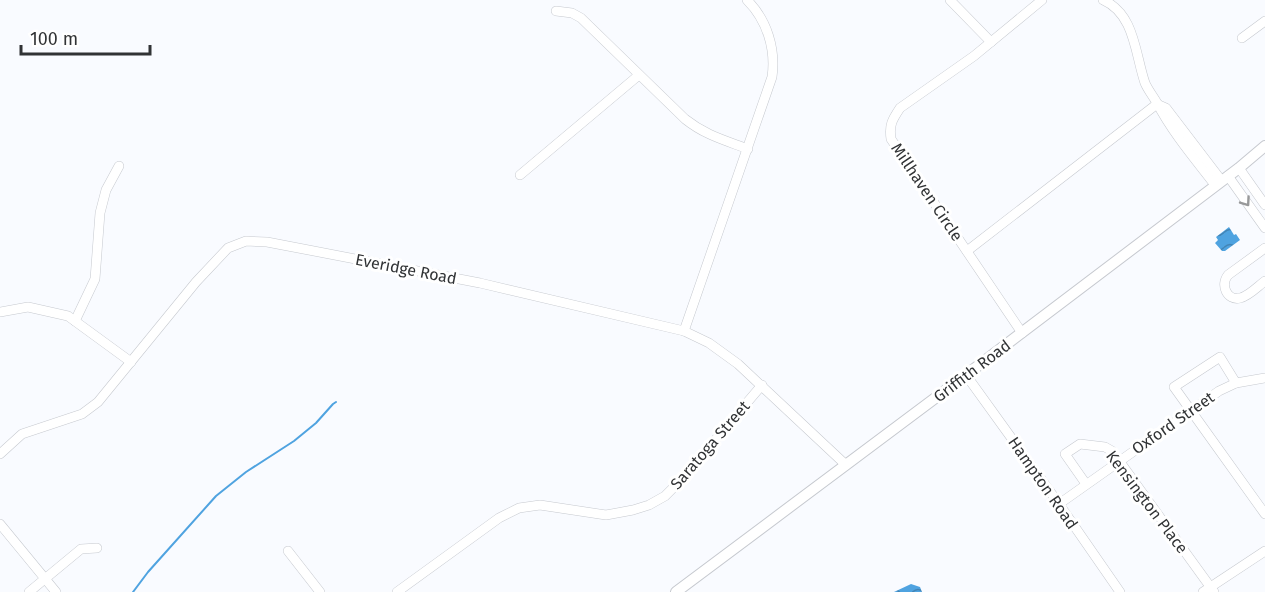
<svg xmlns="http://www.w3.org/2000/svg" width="1265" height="592" font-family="'Fira Sans',sans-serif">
<defs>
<pattern id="water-waves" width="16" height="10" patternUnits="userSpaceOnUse" patternTransform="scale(1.5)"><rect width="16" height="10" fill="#4fa3e0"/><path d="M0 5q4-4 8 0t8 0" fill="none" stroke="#4285b6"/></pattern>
</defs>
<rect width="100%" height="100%" fill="#f9fbff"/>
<!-- water -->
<g fill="url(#water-waves)">
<path d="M1229 227 1234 235 1236 234 1240 240 1225 251H1222L1215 243 1218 240 1216 237Z"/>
<path d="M911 584 920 587 922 592H894Z"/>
</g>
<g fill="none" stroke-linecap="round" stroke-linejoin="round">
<!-- stream -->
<path stroke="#4fa3e0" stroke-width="2" d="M133 592 148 572 216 496 246 472 294 441 316 423 333 404 336 402"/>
<!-- minor casing -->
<g stroke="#c6c9cf" stroke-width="10">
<g id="minor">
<path d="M950 0 991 42"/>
<path d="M1103 0C1135 14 1135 54 1145 83 1148 90 1153 96 1157 103 1172 132 1195 159 1215 185"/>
<path d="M556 11 572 13 581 18 685 119C705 135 724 140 748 149"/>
<path d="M1242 38 1265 21"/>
<path d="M1157 104 1166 108 1221 180"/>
<path d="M1239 168 1265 205"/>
<path d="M520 175 639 75"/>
<path d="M1228 176 1265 228"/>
<path d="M1265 248 1228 275C1220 285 1227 301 1240 298 1249 296 1258 286 1265 281"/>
<path d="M967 251 1157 104"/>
<path d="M0 312 28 307 68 316 131 362"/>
<path d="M75 321 95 279 100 213 106 190 119 166"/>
<path d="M684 331 772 77C776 49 767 20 747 0"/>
<path d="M1022 333 891 139C889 125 892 120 900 108L974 56 1042 0"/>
<path d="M966 375 1059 504 1120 592"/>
<path d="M1236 383 1220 357 1174 387 1265 514"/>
<path d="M0 454 22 434 82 414 98 402 196 282 228 248 246 241 267 242 480 283 684 331 709 343 738 364 846 465"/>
<path d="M1086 484 1065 454 1080 444 1105 447 1112 451 1214 592"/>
<path d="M1059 504 1219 391 1236 383 1265 378"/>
<path d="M0 524 56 592"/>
<path d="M288 551 320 592"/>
<path d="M29 592 81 549 97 548"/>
<path d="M397 592 499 518 519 508 540 505 606 515 633 510 649 505 665 496 678 483 700 458 762 385"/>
<path d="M1203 592 1265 551"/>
</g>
</g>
<!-- tertiary casing -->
<g stroke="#c6c9cf" stroke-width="12">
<path id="tertiary" d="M676 592 966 375 1239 168 1265 146"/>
</g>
<!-- minor -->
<use href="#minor" stroke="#fff" stroke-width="9"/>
<!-- tertiary -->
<use href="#tertiary" stroke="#fff" stroke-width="10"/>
</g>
<!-- one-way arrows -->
<defs><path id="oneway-chevron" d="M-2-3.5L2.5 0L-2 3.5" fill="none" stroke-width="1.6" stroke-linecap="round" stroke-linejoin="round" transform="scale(1.5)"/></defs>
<use stroke="#98999a" href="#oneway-chevron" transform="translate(1246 202) rotate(55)"/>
<g text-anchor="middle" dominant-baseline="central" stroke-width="6" stroke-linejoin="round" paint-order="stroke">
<!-- street labels -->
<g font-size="16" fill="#313335" stroke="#fff">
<text transform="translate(927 192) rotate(56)">Millhaven Circle</text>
<text transform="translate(406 269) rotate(11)">Everidge Road</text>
<text transform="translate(972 371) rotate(-37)">Griffith Road</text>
<text transform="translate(1173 423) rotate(-35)">Oxford Street</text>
<text transform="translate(710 445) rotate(-49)">Saratoga Street</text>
<text transform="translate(1043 483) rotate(55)">Hampton Road</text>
<text transform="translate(1147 502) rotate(53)">Kensington Place</text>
</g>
</g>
<!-- scale -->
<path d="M21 45v9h129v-9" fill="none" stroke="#313335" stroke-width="3"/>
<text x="30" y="45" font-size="18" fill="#313335" stroke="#ffffff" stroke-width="4.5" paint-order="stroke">100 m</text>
</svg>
